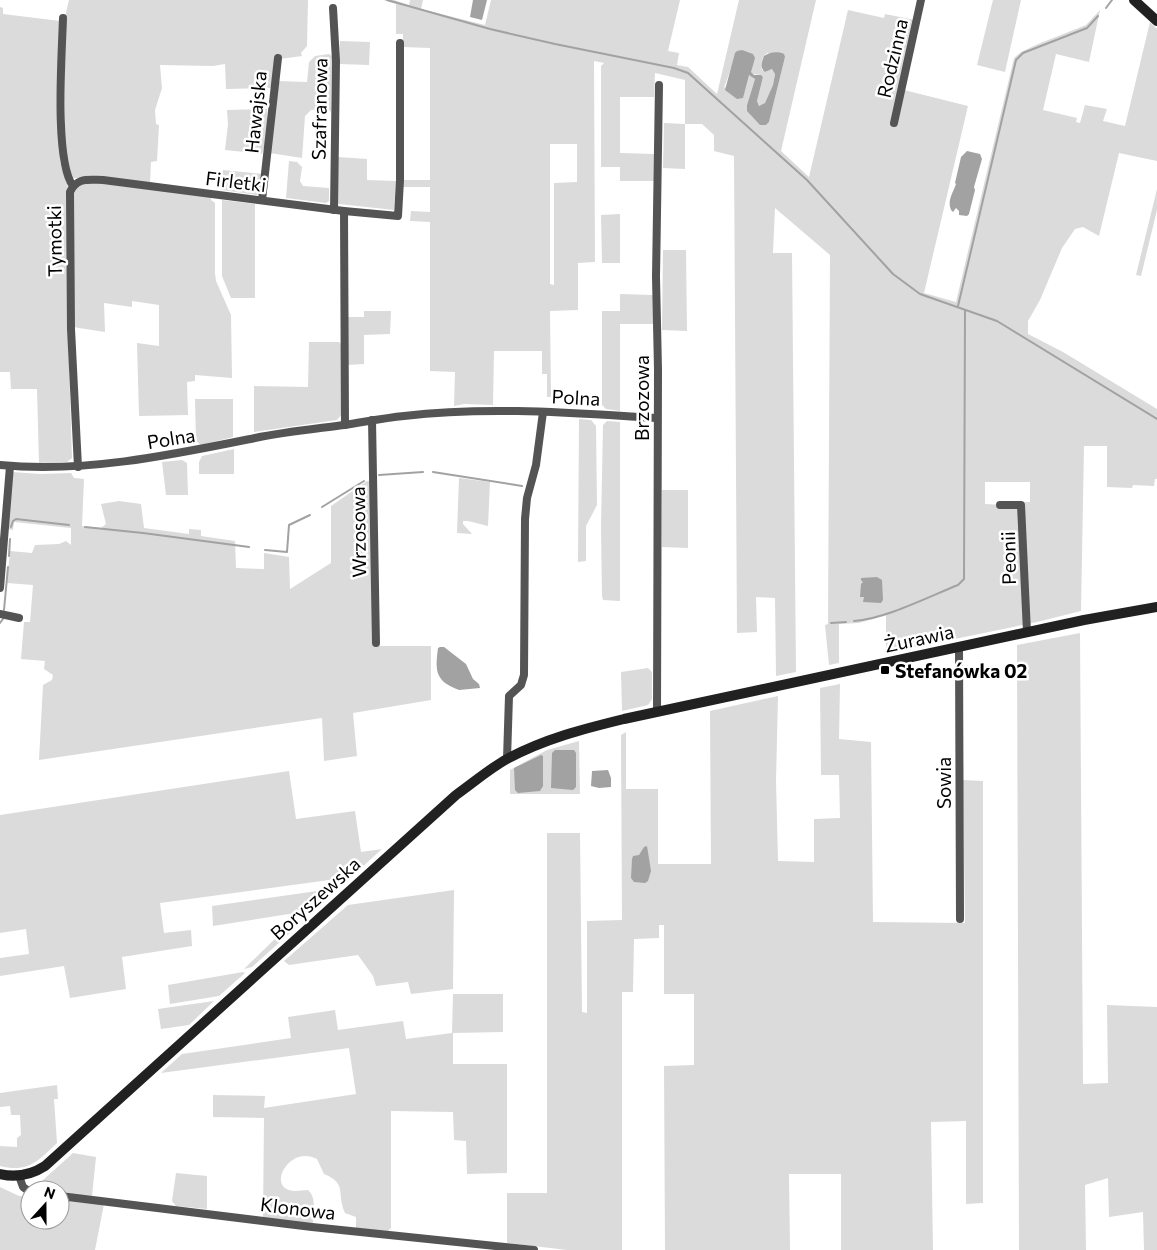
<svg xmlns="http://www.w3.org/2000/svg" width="1157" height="1250" font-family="Commissioner,sans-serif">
<rect width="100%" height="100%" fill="#fff"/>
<!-- green -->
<g fill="#dbdbdb" fill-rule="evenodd">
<path d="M69 0H308L307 46 301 53 302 56 280 59 272 88 226 89 225 64 213 66 160 65 162 88 155 110 156 124 159 125 157 161 151 162 150 183 74 178 71 176 65 159V17Z"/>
<path d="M383 0H394L409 5 410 0H423L421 9 485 25 491 0H680L668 51 679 53 677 65 688 67 717 94 739 0H816L781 151 809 177 848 10 884 18 885 14 915 20 904 90 968 106 924 293 956 302 1014 58 1021 52 1038 44 1086 25 1100 10 1089 62 1056 54 1043 110 1077 118 1076 122 1080 123 1085 105 1107 109 1103 121 1125 126 1150 22 1157 29V161L1119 153 1099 236 1083 227 1075 229 1062 248 1040 300 1028 321V334L1063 352 1157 409V479H1155L1154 486 1133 485 1132 488 1107 487V446H1084L1081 611 1037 622 886 653V615L859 623 839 624V663L829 665 825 625 828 624 830 255 775 208 773 253H792L796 672 776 676 775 598 756 597 757 632 737 633 734 156 714 151V135L702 124H685V169L663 168 664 123 685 124V80L655 73 654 97H620V153L654 154V181H620V167H601V66L604 63 594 61 595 262 578 263V310L550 311 551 397H547V374H542V351H494L493 405 464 404 454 406 455 372 430 371V222L410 221 411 211 430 212V187H403V180H430V48L403 47V34H396V4ZM737 51 752 74 761 75 763 77 757 101 759 106 765 104 773 85 775 73 772 69 765 72 762 70C760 64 762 57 767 53L785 57 769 122 766 125 747 105 755 79 750 75 724 88ZM550 144H577V182L554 183V285L550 284ZM985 482H1030V502H1024V506L985 504Z"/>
<path d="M993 0H1021L1005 72 977 65Z"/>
<path d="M0 7 3 8V14L60 21V162L68 187V333L72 458 67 462 39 463 37 389H11L10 372H0Z"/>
<path d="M340 41 370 42 369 65 339 64Z"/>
<path d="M329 54 332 56 331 112 328 109 311 110 305 116 302 158 270 153 277 81 307 82 309 62 315 56Z"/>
<path d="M267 109V138L262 154 225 150 228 124 227 110Z"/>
<path d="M338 157 367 159V180L396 181 394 210 339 204 337 202Z"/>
<path d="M289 161 297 162 302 167 300 181 303 186 329 188V201L326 203 286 198Z"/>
<path d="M223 170 263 174 261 191 258 195 222 190 220 189Z"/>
<path d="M87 182 211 197V200L215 203V273L216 281 231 315 232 378 195 375V381L187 382 188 415 139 416 137 343 159 346V305L132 301V307L104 303 105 332 73 327 72 198C75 190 78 185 87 182Z"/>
<path d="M1157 189V210L1141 276 1136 275Z"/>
<path d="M222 200 255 204V298H231L222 276Z"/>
<path d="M620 214V263H602L601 215Z"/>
<path d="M663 250H686L687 331 662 330Z"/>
<path d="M620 294 653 295V324H620V411L606 409 602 405V311H620Z"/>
<path d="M364 311H391L390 334 364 335V364L347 365V317H364Z"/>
<path d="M309 342H339L341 344 342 414 337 420 254 432V386L308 387Z"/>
<path d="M195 399H233V437L201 445 196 441Z"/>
<path d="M579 419 591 420 596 426 597 505 586 526V561L578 562Z"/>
<path d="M607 421 620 422V601L603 600 602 596 601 527 603 425Z"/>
<path d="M234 449V474H199V462L202 456Z"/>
<path d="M182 460 187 463 188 495H166L162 462Z"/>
<path d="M12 472 40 474 71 473 74 478 84 479 82 526 101 528 106 524 101 504 119 501 141 504 144 528 189 534V529L201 530V536L235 541 236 568 264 569V553L289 557 290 589 331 563V506L367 481H371L374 646H431V700L353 713 357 756 324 761 322 718 39 760 43 685 52 680 53 675 44 669 45 661 21 659 24 622H30L33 585 7 583 10 551 32 553 35 545 59 544 66 541 71 545V528L14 522 13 530 7 529Z"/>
<path d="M459 478 490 482 488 526 468 521H463V524L472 534 457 533Z"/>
<path d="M662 490H688V548L662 547Z"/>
<path d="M1080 633 1083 1084 1108 1083 1107 1005 1157 1007V1250H1144L1143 1212 1109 1217 1108 1178 1085 1185 1086 1250H1019L1017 645Z"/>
<path d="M648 668 652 672V699L648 705 622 711 621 672Z"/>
<path d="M840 684 839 739 871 742 873 922 965 923 963 780 983 781V1203L966 1204V1121L931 1122 933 1250H841V1174H789L790 1250H665L664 1066 694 1065V994H664V925H659V938L634 939 633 992H622V1250H567L507 1243V1193H547V833H580L582 1012 587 1013V921L622 920 621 735 626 732V789H658V864H711L710 711 778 696 776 781 778 861 814 862V819L840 818 839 775H821L820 688Z"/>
<path d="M579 741 580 794H510V770L547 750Z"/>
<path d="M289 771 296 819 355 811 361 852 382 849 351 877 160 903 164 933 191 930 192 946 122 957 126 989 70 998 64 966 0 976V958L29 954 26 929 0 933V815Z"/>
<path d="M338 888 314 910 213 926 212 906Z"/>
<path d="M454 890 453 989 411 994 408 982 376 986 373 976 358 955 289 965 284 961 348 905Z"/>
<path d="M282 932H291L252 967 244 969Z"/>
<path d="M243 972 245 973 219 996 170 1004 168 985Z"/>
<path d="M453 994H503V1032L453 1033V1064H507V1173L467 1174 466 1141 454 1140 453 1112 391 1111V1228L387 1232 356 1228V1217L345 1213C336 1193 348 1184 324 1174L317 1159C292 1146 272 1179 285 1188 292 1193 301 1190 308 1190 317 1198 313 1213 313 1224L263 1218 264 1118 213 1117V1095L265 1096 264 1108 356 1094 349 1048 161 1073 182 1054 291 1038 288 1017 335 1010 338 1030 403 1021 406 1039 452 1033Z"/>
<path d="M214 1001 189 1025 161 1029 158 1009Z"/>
<path d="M57 1085 58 1099H54L57 1143C38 1161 28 1173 0 1166V1146L17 1147V1138L21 1135 20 1115H11L10 1106 0 1107V1093Z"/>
<path d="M73 1153 96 1157 92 1196 60 1193V1190H32Z"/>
<path d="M176 1173 207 1176V1209L176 1206 172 1201Z"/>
<path d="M0 1187 19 1196H30V1220H60V1199L104 1204 95 1250H0Z"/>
</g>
<!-- water -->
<g fill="#a2a2a2">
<path d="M473 0H487L482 20 470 17Z"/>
<path d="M742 50 753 54 755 58 751 72 754 75H761L763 77 757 101 759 106 765 103 773 85 775 74 772 69 765 72C759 67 762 62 764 56 769 52 779 51 784 54L785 57 769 122 766 125H760L747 111V105L755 79 749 75 743 98 737 99 725 90 735 53 737 51Z"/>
<path d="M967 151 980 154 982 159 974 187 975 190 969 214 967 216 959 215V211L956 208 953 212 951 210C947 200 953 193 956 184L955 183 961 157Z"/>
<path d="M877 577 882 580 883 600 881 603 863 602 864 597H860L861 584 863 582 861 580V578Z"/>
<path d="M440 647H444L466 664 473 679 479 684 480 688 459 690C435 681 435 671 438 648Z"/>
<path d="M555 750H574L576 753V787L573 790 551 788 552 753Z"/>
<path d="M541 755 543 756V786L540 791 518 793 515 790 514 768Z"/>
<path d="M608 770 611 778V787L599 788 591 786 592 771Z"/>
<path d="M647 846 651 871 648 881 645 883 634 882 631 878 632 859 633 856 639 855 644 847Z"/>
</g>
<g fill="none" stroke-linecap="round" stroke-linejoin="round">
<!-- stream -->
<g stroke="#a2a2a2" stroke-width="2">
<path d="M387 0 490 29 555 44 674 68 688 73 807 180 893 274 920 294 997 321 1157 419"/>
<path d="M1106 8 1112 0"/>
<path d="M958 306 1016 60 1023 53 1087 28 1098 16"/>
<path d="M433 472 522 486"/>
<path d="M379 475 423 472"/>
<path d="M322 507 364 481"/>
<path d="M11 527 13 521 16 519 69 525"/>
<path d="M85 527 143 533 249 547"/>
<path d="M265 550 287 552 289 525 310 515"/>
<path d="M9 556 10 539"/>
<path d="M4 610 8 567"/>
<path d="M854 621C885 619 928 597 958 585L964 579 965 310"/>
<path d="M0 623 3 619"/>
<path d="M831 623 846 622"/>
</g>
<!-- street -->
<g stroke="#545454" stroke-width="8">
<path d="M333 8 336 61 334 210"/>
<path d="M63 18C62 53 54 160 73 186"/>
<path d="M894 123 921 0"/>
<path d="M262 200 278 58"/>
<path d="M344 211 345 425"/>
<path d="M372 420 376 643"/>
<path d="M0 465C86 473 171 455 255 438 284 432 314 429 344 425 364 422 384 418 404 416 488 406 573 413 657 418"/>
<path d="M78 467 71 329 70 192C77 177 88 180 103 180L344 211 398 216 400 180V43"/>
<path d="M1000 505H1021L1027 632"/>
<path d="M0 588 10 466"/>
<path d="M0 614 19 618"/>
<path d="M959 647 960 919"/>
<path d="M657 712 658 370 656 277 659 85"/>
<path d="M507 759 509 696 521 685 524 675 525 519 527 498 536 465 543 412"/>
<path d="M19 1176 23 1187 30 1192"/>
<path d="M60 1196 312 1227 534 1250"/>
</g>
<!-- secondary -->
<g stroke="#212121" stroke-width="10">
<path d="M1134 0 1157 21"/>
<path d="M0 1174C17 1178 31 1175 45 1166L456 795C473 783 489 769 507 759 544 739 583 729 624 719L1084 620 1157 607"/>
</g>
</g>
<!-- markers -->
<rect fill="#000" stroke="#fff" stroke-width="2" x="880" y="665" width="10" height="10" rx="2.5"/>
<g text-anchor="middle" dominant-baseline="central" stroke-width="5" stroke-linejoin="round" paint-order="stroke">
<!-- street labels -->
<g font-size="19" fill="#000" stroke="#fff">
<text transform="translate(892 58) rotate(-77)">Rodzinna</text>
<text transform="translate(319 109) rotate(-89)">Szafranowa</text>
<text transform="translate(255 112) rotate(-84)">Hawajska</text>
<text transform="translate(236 181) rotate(7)">Firletki</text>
<text transform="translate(54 241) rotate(-91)">Tymotki</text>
<text transform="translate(576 397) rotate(3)">Polna</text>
<text transform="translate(641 398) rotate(-90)">Brzozowa</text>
<text transform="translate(171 438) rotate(-9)">Polna</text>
<text transform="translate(358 532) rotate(-91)">Wrzosowa</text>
<text transform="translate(1008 558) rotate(-91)">Peonii</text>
<text transform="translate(919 638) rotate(-12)">Żurawia</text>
<text transform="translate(943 783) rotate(-90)">Sowia</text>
<text transform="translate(315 898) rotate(-42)">Boryszewska</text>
<text transform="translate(298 1208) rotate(7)">Klonowa</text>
</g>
<!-- poi labels -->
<g font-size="19" font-weight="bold" fill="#000" stroke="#fff" text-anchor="start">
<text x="895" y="670">Stefanówka 02</text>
</g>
</g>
<!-- north arrow -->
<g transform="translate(45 1205) rotate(21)"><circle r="24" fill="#ffffff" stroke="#999999"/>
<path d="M0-4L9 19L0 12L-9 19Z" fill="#000000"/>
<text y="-8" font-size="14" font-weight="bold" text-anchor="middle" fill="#000000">N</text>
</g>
</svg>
